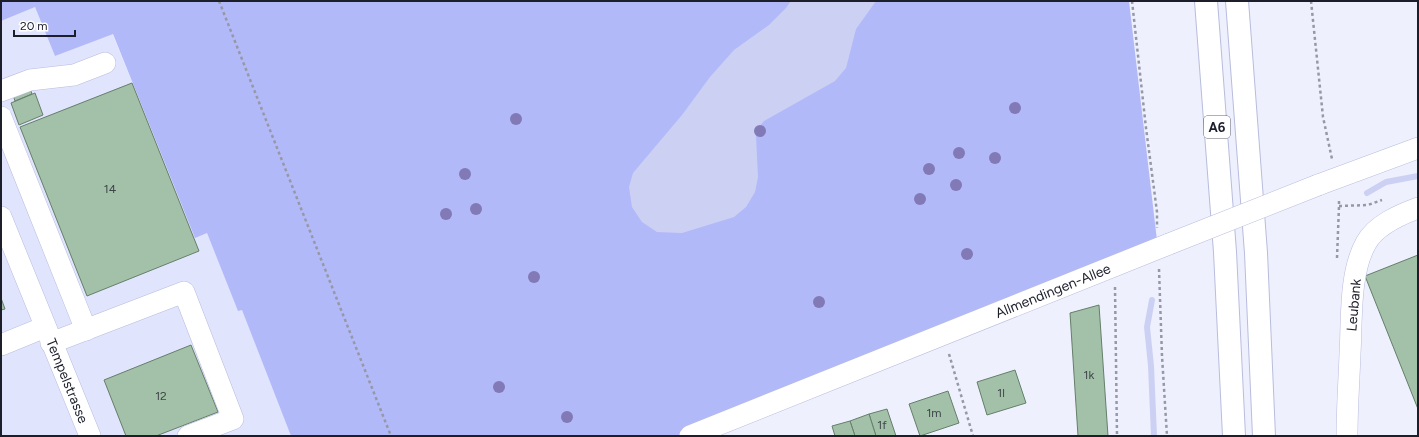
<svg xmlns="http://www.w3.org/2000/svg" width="1419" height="437" font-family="Figtree,sans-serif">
<rect width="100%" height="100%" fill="#eef0fe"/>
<!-- built -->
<path fill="#e1e4fd" d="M35 7 55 56 112 33 195 237 207 233 238 310 242 309 291 436H1V21Z"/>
<!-- green -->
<path fill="#b2b9f9" d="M1 1H1129L1158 249 690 436H291L242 310 238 311 207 233 195 238 113 34 55 56 35 7 1 21Z"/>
<!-- water -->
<path fill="#ccd1f4" d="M791 1H876L856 29 846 68 835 81 764 121 758 128 756 136 758 177 755 192 746 207 734 217 682 233 657 232 642 222 632 207 629 187 633 173 682 115 710 77 734 50 769 25 786 8Z"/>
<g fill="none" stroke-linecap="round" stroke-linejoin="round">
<!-- stream -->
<g stroke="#ccd1f4" stroke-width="6">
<path d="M1367 193 1386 182 1418 176"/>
<path d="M1152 300 1147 327 1151 366 1154 436"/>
</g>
</g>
<!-- building -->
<g fill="#a3c0a8" stroke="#647f6a">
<path d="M132 83 199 251 87 296 20 127Z"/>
<path d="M29 86 32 94 15 101 12 92Z"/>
<path d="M35 93 43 115 19 125 11 103Z"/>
<path d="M1418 255V409L1365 276Z"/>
<path d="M1 298 5 309 1 310Z"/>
<path d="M1099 305 1108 436H1078L1070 313Z"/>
<path d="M191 345 218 412 156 436H126L104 380Z"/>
<path d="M1015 370 1026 403 987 415 977 382Z"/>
<path d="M948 391 959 423 920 436 909 404Z"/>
<path d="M887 409 896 436H876L869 414Z"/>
<path d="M869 414 876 436H855L850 421Z"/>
<path d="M850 421 855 436H835L832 426Z"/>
</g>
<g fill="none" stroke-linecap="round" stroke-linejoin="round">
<!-- minor casing -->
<g stroke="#b8bddd" stroke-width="22">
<g id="minor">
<path d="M1 91 30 80 74 75 105 63"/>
<path d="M1 117 86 330"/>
<path d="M1318 185 1418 148"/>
<path d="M1 217 90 436"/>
<path d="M51 343 184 292 233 419 188 436"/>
<path d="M1 345 45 327"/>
<path d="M690 436 1169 244"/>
<path d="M1347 436C1347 409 1349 381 1350 354 1352 320 1349 273 1366 243 1376 225 1399 215 1418 208"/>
</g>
</g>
<!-- highway casing -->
<g stroke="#b8bddd" stroke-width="24">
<g id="highway">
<path d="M1206 1 1225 252 1234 436"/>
<path d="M1237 1 1256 253 1264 436"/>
</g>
</g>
<!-- path -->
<g stroke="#9698a5" stroke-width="2.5" stroke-dasharray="3 3" stroke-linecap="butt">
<path d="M219 1 266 120 391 436"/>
<path d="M1132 1 1146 128 1157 212V228"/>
<path d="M1311 1 1323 117 1332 159"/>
<path d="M1339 206 1368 205 1382 200"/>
<path d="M1337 258 1339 206V199"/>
<path d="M1159 269 1162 356 1167 436"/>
<path d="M1115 287 1117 436"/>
<path d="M949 354 973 436"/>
</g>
<!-- minor -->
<use href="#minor" stroke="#fff" stroke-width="21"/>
<!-- highway -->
<use href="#highway" stroke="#fff" stroke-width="22"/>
<!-- minor-bridge casing -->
<g stroke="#b8bddd" stroke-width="22" stroke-linecap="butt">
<path id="minor-bridge" d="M1169 244 1318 185"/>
</g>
<!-- minor-bridge -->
<use href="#minor-bridge" stroke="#fff" stroke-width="21"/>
</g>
<!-- trees -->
<g fill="#817ab6">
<circle cx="1015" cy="108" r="6"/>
<circle cx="516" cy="119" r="6"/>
<circle cx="760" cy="131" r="6"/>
<circle cx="959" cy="153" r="6"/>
<circle cx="995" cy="158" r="6"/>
<circle cx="929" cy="169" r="6"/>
<circle cx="465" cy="174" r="6"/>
<circle cx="956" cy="185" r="6"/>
<circle cx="920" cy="199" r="6"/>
<circle cx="476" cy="209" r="6"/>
<circle cx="446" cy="214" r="6"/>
<circle cx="967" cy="254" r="6"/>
<circle cx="534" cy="277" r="6"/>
<circle cx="819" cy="302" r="6"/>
<circle cx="499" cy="387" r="6"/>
<circle cx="567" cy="417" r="6"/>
</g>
<g text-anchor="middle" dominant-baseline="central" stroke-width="3" stroke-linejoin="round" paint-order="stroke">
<!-- number labels -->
<g font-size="12" fill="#3e464a">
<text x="110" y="189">14</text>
<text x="1089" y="375">1k</text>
<text x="1001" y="393">1l</text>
<text x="161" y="396">12</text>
<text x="934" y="413">1m</text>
<text x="882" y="425">1f</text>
</g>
<!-- shield labels -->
<rect fill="#fff" stroke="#60626a" stroke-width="1" x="1204" y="116" width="26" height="22" rx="3"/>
<g font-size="13" font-weight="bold" fill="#1c1e2a">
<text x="1217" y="127">A6</text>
</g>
<!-- street labels -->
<g font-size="14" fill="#1c1e2a" stroke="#fff">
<text transform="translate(1053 291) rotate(-22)">Allmendingen-Allee</text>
<text transform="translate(1354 305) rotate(-85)">Leubank</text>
<text transform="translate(67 381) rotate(68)">Tempelstrasse</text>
</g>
</g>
<!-- border -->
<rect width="1419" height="437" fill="none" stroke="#1c1e2a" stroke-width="4"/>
<!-- scale -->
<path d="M14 30v6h61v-6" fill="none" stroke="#1c1e2a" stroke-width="2"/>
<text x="20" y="30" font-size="12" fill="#1c1e2a" stroke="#ffffff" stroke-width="3" paint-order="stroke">20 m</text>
</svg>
